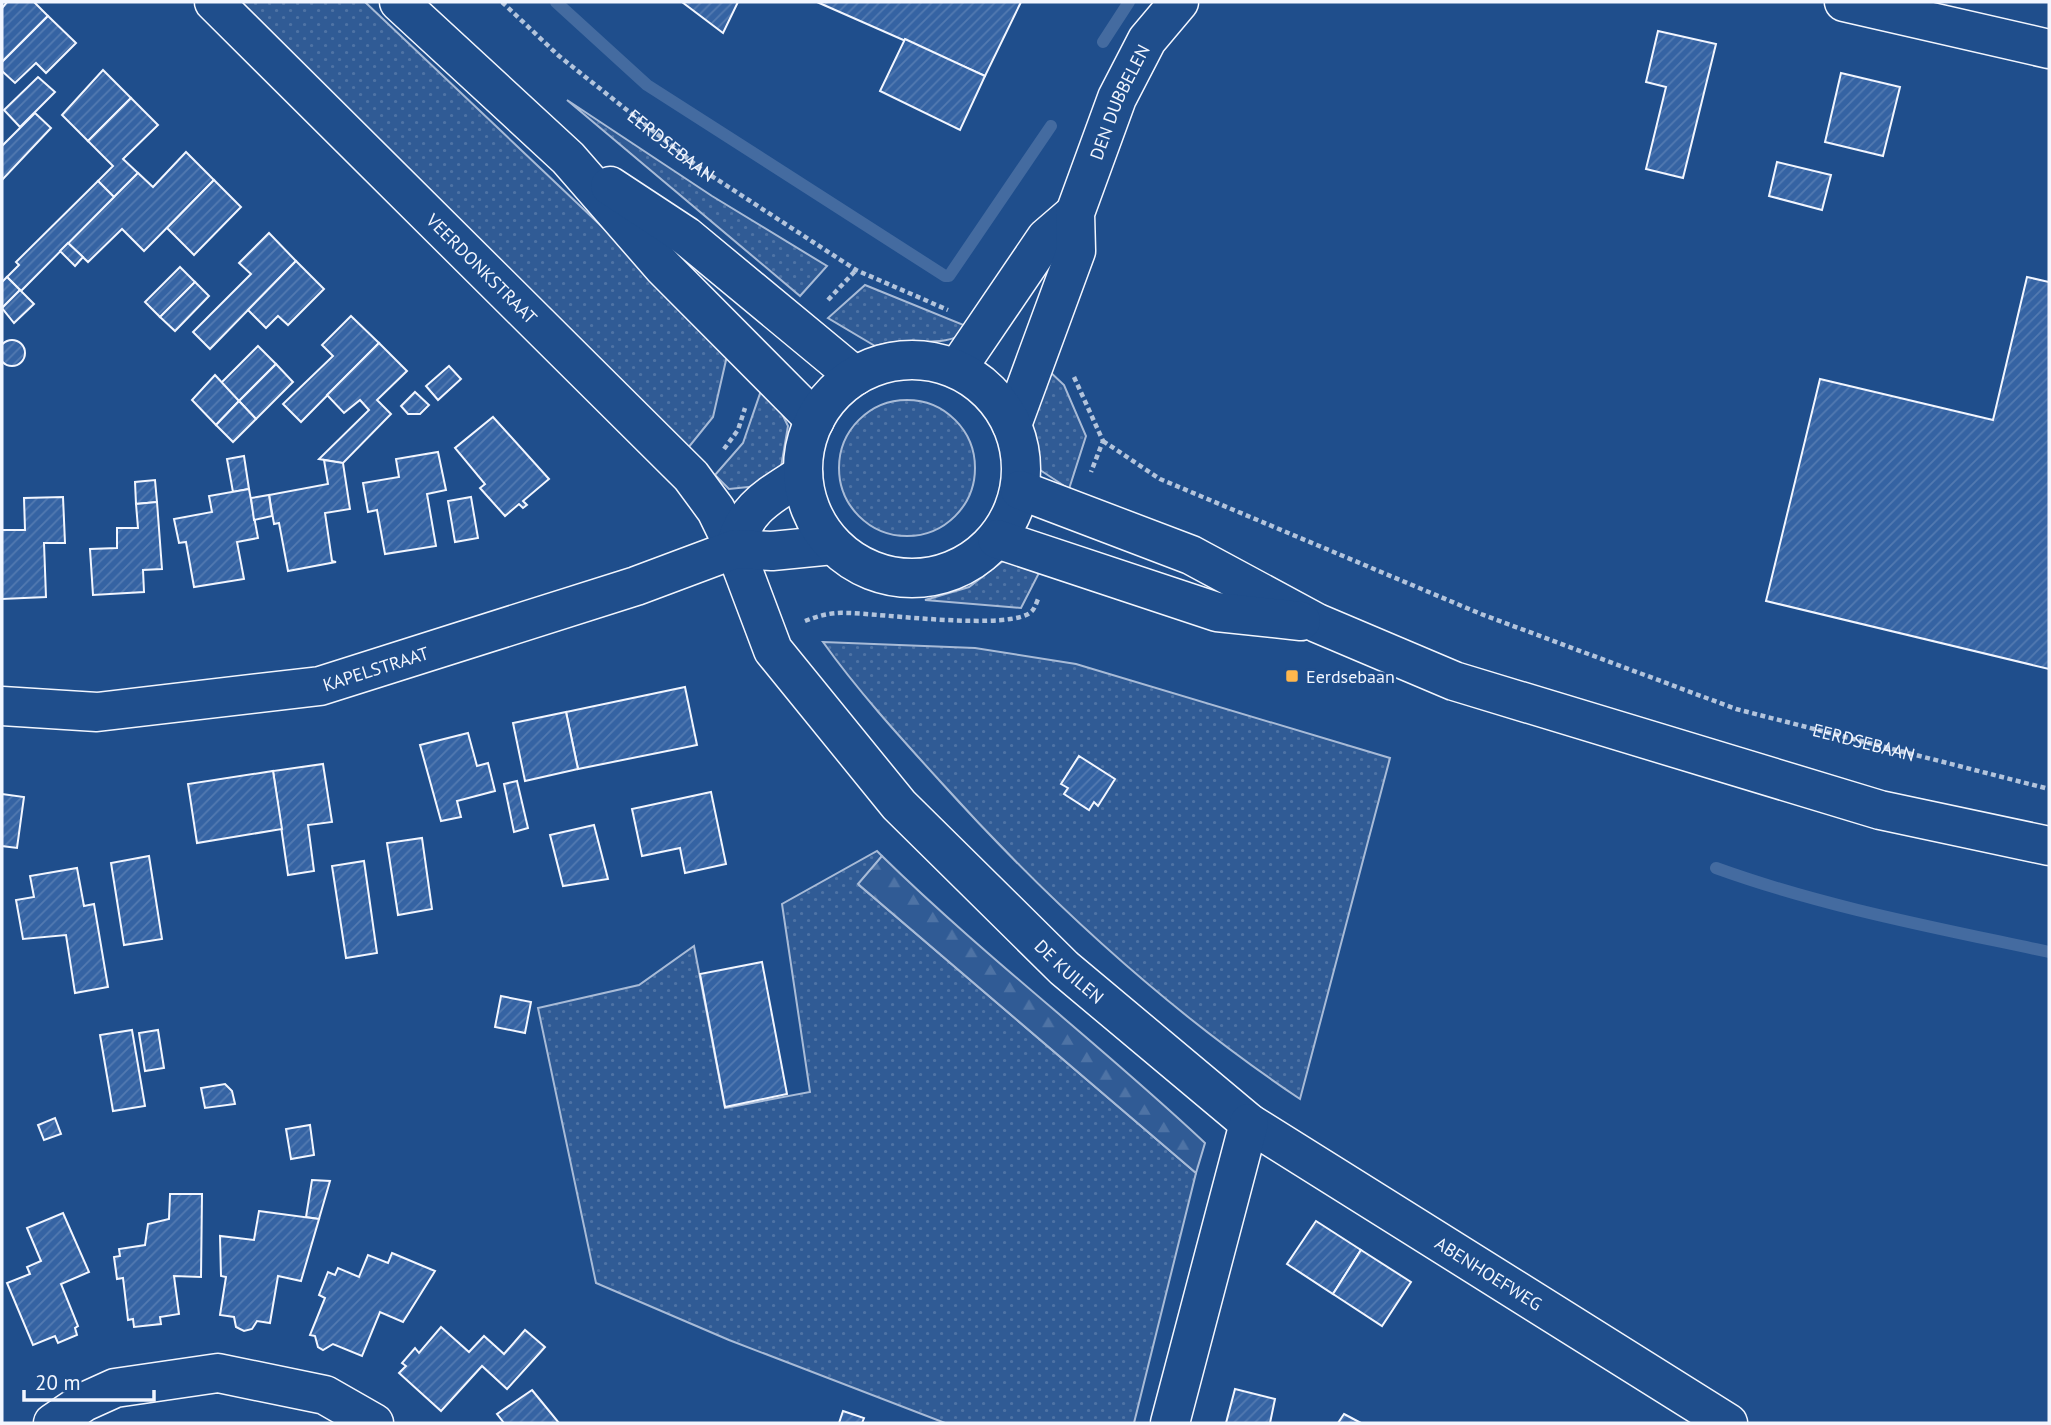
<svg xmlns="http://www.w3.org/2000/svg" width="2051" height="1425" font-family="'PT Sans',sans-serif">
<defs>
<pattern id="grass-dots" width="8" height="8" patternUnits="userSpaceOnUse" patternTransform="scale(1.75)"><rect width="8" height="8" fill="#305b95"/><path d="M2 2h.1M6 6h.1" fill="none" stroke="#4e73a5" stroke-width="1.8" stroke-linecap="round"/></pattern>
<pattern id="forest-firs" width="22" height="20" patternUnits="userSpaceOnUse" patternTransform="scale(1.75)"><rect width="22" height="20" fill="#305b95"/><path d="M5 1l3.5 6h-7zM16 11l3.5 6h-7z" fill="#4e73a5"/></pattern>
<pattern id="building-hatch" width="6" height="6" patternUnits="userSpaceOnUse" patternTransform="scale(1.75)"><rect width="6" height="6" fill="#3563a3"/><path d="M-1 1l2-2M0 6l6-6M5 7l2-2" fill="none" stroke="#537ab1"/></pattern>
</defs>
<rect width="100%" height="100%" fill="#1f4e8c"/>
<!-- grass -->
<g fill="url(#grass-dots)" stroke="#a8bbd7" stroke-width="2">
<path d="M227 2H365L729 347 713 417 688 448Z"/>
<path d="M567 100 712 196 827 266 800 296Z"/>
<path d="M865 285 971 328C946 352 906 335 875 346L828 318Z"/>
<path d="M1047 369 1064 385 1086 436 1069 489 1040 470 1032 427Z"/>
<path d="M765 379 788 426 780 473 758 486 729 489 715 475 743 443Z"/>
<circle cx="907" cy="468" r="68"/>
<path d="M1003 561 1041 569 1021 608 925 600 969 587Z"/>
<path d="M823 642 975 648 1076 664 1390 758 1300 1099C1167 1010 1046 899 939 780 899 736 858 691 823 642Z"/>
<path d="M877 851 882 856 859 885 1196 1173 1134 1423H945L729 1340 596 1283 538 1008 639 985 694 946 725 1108 810 1092 782 904Z"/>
</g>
<!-- forest -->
<path fill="url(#forest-firs)" stroke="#a8bbd7" stroke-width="2" d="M882 856C985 957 1100 1044 1205 1143L1196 1173 858 884Z"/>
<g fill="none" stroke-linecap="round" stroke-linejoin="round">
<!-- stream -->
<g stroke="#446ba0" stroke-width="12">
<path d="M556 2 647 85 945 276H949L1051 126"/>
<path d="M1103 42 1129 2"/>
<path d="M1716 868C1824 907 1937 928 2049 952"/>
</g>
</g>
<!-- building -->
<g fill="url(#building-hatch)" stroke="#f2f6ff" stroke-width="2">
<path d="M7 2H34L48 16 2 62V8Z"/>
<path d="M682 2H738L723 33Z"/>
<path d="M817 2H1021L985 76Z"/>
<path d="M48 16 76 43 46 73 36 63 15 83 2 71V62Z"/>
<path d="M1658 31 1716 44 1683 178 1646 169 1666 87 1646 82Z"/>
<path d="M905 39 985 76 960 130 880 91Z"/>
<path d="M103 70 131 98 88 141 62 115Z"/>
<path d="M1841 73 1900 87 1883 156 1825 142Z"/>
<path d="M38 77 55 92 20 127 4 110Z"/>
<path d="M131 98 158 125 123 159 138 173 114 197 98 181 113 166 88 141Z"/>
<path d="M35 113 51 128 2 180V146Z"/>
<path d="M186 152 214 180 144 251 122 229 88 262 68 243 138 173 153 187Z"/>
<path d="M1777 162 1831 175 1822 210 1769 196Z"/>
<path d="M214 180 241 207 194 255 167 228Z"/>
<path d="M98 181 114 197 21 291 7 277 19 265 16 262Z"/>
<path d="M269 233 296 261 210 349 193 332 251 274 239 263Z"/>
<path d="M68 243 83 257 75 266 60 251Z"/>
<path d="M296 261 324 289 288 325 278 316 266 328 248 310Z"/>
<path d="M180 267 195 282 160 317 145 302Z"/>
<path d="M7 277 20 290 2 308V282Z"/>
<path d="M2027 277 2049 282V669L1766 601 1820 379 1993 420Z"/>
<path d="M195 282 209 296 175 331 160 317Z"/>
<path d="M20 290 34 304 14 323 2 308Z"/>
<path d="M351 316 379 343 301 422 283 404 333 356 322 345Z"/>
<circle cx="12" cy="353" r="13"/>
<path d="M379 343 407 371 377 400 391 414 343 463 319 459 369 410 360 400 344 413 327 395Z"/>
<path d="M258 346 276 364 239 401 221 383Z"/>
<path d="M276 364 293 382 256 419 239 401Z"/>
<path d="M449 366 461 379 438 400 426 386Z"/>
<path d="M215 375 239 401 216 425 192 400Z"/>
<path d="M415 392 429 405 420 414H408L401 406Z"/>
<path d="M239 401 256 419 233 442 216 425Z"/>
<path d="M493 417 549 479 523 501 527 505 523 508 519 504 505 516 480 488 485 484 455 448Z"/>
<path d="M438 452 446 490 427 494 436 546 385 554 377 510 368 512 363 483 399 477 396 459Z"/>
<path d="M244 456 249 489 233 492 227 459Z"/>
<path d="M324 460 343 463 350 509 325 513 332 561 336 562 288 571 279 523 274 524 269 495 328 484Z"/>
<path d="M155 480 157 502 136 504 135 482Z"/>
<path d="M249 489 258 538 237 542 244 579 194 587 186 542 179 543 174 519 212 512 209 496Z"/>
<path d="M269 495 272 516 254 520 251 498Z"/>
<path d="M63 497 65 543H44L46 597 2 599V530H25L24 498Z"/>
<path d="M471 497 478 538 455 542 448 501Z"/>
<path d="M157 502 162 569 143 570 144 592 93 595 90 549 117 548V528H138L136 504Z"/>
<path d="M685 687 697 745 578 769 566 712Z"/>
<path d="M566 712 578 769 525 781 513 723Z"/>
<path d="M468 733 477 766 488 763 495 791 457 801 461 817 441 821 420 745Z"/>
<path d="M1079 756 1115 779 1098 806 1094 802 1089 810 1064 794 1068 788 1061 784Z"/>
<path d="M323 764 332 822 308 825 314 871 288 875 273 771Z"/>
<path d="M273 771 282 829 197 843 188 784Z"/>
<path d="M517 781 528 828 514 832 504 784Z"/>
<path d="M711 792 726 864 685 873 680 848 642 856 632 809Z"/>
<path d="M2 794 24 797 17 848 2 846Z"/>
<path d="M594 825 608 879 563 886 550 835Z"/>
<path d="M422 838 432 909 398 915 387 843Z"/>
<path d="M149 856 162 939 124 945 111 863Z"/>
<path d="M364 861 377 953 346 958 332 866Z"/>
<path d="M77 868 84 906 94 904 108 987 75 993 66 935 23 939 16 900 34 897 30 876Z"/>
<path d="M762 962 787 1094 725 1107 700 974Z"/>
<path d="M501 996 531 1002 525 1033 495 1027Z"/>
<path d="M132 1030 145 1106 113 1111 100 1035Z"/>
<path d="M158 1030 164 1068 145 1071 139 1033Z"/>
<path d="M225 1084 232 1091 235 1104 205 1108 201 1088Z"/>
<path d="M55 1118 61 1134 44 1140 38 1125Z"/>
<path d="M310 1125 314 1155 291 1159 286 1129Z"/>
<path d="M312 1180 330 1181 319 1219 306 1217Z"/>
<path d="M170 1194H202L201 1277 174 1276 179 1314 160 1317 161 1324 134 1327 133 1319 128 1320 123 1278 117 1279 114 1257 120 1256 119 1249 145 1245 148 1224 169 1219Z"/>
<path d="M259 1211 319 1219 301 1281 278 1276 270 1323 257 1321 252 1329 244 1331 236 1327 234 1317 220 1315 226 1277 221 1276 220 1236 254 1240Z"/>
<path d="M63 1213 89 1272 61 1284 78 1326 75 1328 77 1335 58 1343 55 1336 33 1345 7 1283 30 1274 27 1267 41 1261 27 1228Z"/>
<path d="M1316 1221 1361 1250 1333 1294 1287 1264Z"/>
<path d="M1361 1250 1411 1282 1382 1326 1333 1294Z"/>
<path d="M392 1253 435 1271 403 1322 380 1312 362 1356 333 1344 323 1350 318 1347 315 1336 310 1335 325 1298 319 1295 328 1272 335 1275 338 1268 359 1277 368 1255 388 1263Z"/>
<path d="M441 1327 469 1352 484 1336 504 1354 525 1330 545 1347 507 1389 482 1366 441 1411 399 1373 406 1366 402 1363 415 1348 419 1353Z"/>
<path d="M1235 1389 1275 1399 1270 1423H1226Z"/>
<path d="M532 1390 559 1423H504L497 1414Z"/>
<path d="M843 1411 864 1418 862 1423H839Z"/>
<path d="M1344 1414 1361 1423H1338Z"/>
</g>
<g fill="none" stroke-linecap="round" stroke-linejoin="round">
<!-- minor casing -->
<g stroke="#f2f6ff" stroke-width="41">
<g id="minor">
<path id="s3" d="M214 2 691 476 716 510 735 549 773 650 899 805 1064 968 1249 1123 1728 1423"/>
<path d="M1844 2 2049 49"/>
<path d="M957 369 1046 238 1075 213"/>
<path id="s4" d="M1012 425 1076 251 1075 213 1117 98 1147 40 1179 2"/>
<path d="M735 549C744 507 770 496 803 474"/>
<path id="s5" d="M2 706 97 712 320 686 636 586 735 549 772 551 833 545"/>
<path d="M53 1423 84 1402 115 1388 218 1373 325 1395 374 1423"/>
<path d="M1170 1423 1249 1123"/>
</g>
</g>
<!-- secondary casing -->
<g stroke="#f2f6ff" stroke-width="41">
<g id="secondary">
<path d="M399 2 568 158 663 267 815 420"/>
<path d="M610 186 686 236 855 376"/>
<circle cx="912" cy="469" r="109"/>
<path d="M1020 490 1191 555 1317 623 1454 681 1880 810 2049 846"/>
<path d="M997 539 1217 612 1301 621"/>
</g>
</g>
<!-- path -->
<g stroke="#b3c4dc" stroke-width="4.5" stroke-dasharray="5 3.5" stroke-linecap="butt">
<path id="s1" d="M502 2 559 56 701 169 856 270 948 310"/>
<path d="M828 300 856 270"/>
<path d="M1074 377 1103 441 1091 472"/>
<path id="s2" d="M1103 441 1160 479 1481 614 1736 709 2049 789"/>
<path d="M724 449 738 430 745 408"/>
<path d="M805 621C818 616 831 612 846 613 878 613 1013 632 1032 611 1035 608 1037 601 1039 597"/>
</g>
<!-- minor -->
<use href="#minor" stroke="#1f4e8c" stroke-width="38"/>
<!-- secondary -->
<use href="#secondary" stroke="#1f4e8c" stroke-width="38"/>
</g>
<!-- markers -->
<rect fill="#ffb74d" stroke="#1f4e8c" stroke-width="2.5" x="1285" y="669" width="14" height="14" rx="3.5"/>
<g text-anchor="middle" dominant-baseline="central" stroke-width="5" stroke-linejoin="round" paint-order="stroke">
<!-- street labels -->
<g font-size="18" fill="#f2f6ff" stroke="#1f4e8c">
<text stroke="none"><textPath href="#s4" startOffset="343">DEN DUBBELEN</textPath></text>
<text stroke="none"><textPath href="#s1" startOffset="222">EERDSEBAAN</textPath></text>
<text stroke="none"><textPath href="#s3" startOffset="378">VEERDONKSTRAAT</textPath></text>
<text stroke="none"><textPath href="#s5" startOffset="378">KAPELSTRAAT</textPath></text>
<text stroke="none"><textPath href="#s2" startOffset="821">EERDSEBAAN</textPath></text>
<text stroke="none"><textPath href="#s3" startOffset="1304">DE KUILEN</textPath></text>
<text stroke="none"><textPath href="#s3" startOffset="1822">ABENHOEFWEG</textPath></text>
</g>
<!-- poi labels -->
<g font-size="18" fill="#f2f6ff" stroke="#1f4e8c" text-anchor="start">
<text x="1306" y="676">Eerdsebaan</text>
</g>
</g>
<!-- border -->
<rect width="2051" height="1425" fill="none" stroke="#f2f6ff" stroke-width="7"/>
<!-- scale -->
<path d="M24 1390v10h130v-10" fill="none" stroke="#f2f6ff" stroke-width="3.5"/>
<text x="35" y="1390" font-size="21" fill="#f2f6ff" stroke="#1f4e8c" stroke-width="5" paint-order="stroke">20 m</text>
</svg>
